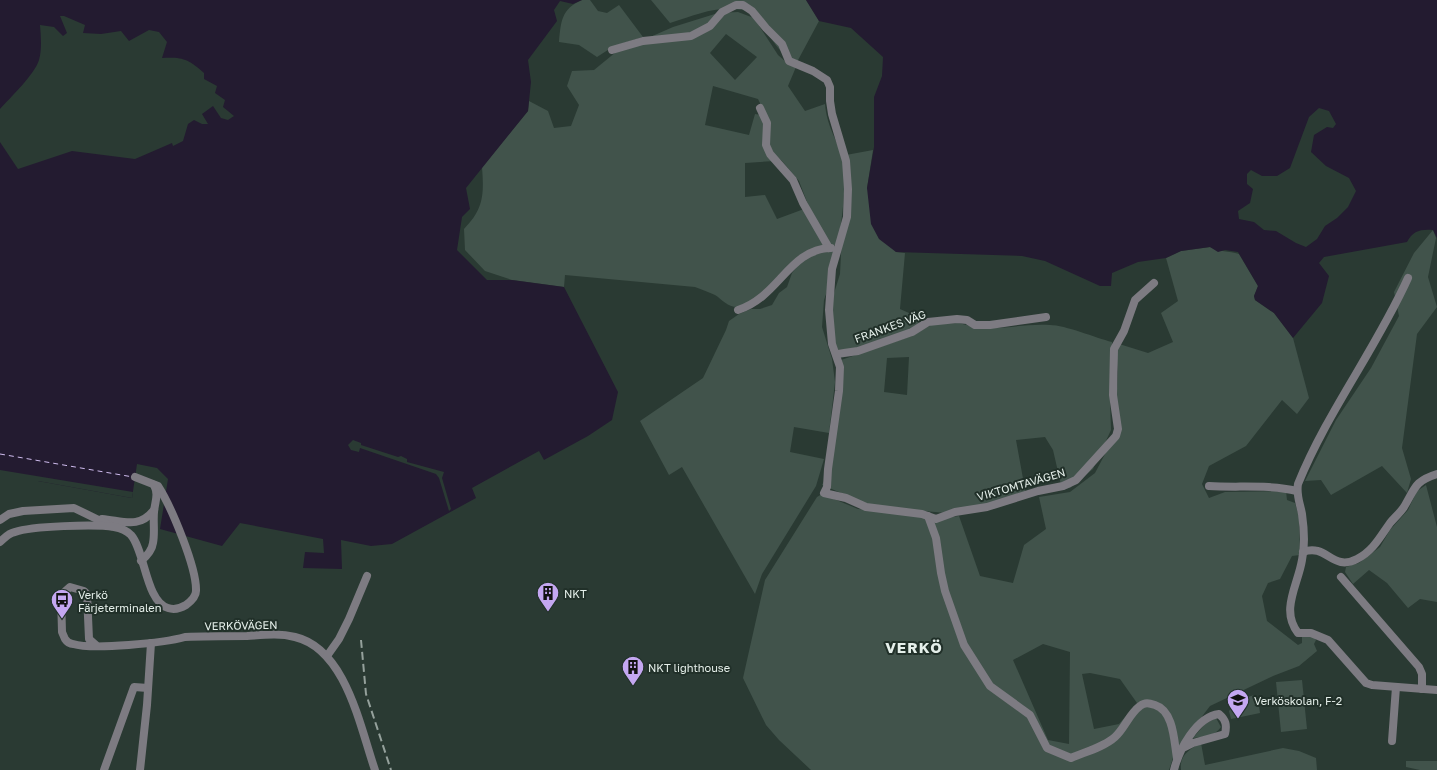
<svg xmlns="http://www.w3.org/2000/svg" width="1437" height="770" font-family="'Golos Text',sans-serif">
<rect width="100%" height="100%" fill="#2a3a33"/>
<!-- green -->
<g fill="#41534b" fill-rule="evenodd">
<path d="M582 0H590L598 11 607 13 619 5 643 37 614 46 597 57 579 45 559 42C561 22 561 9 582 0Z"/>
<path d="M651 0H806L819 21 797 62C777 55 767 30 755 13 721 3 703 13 670 23Z"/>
<path d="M738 12 754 18 778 55 786 62 796 67 788 86 805 111 825 104C827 126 835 136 842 156 848 173 842 226 837 245H830L809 207 799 181 782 161 773 153 769 143 770 124 758 99 713 86 705 125 749 135 755 114 761 115 765 121 764 144 775 161 745 163V197L765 195 777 219 804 209 825 246H819C803 260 757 306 739 307 728 308 723 300 715 295 709 292 702 290 695 287L565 275 564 287 512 280 485 271 465 250 464 229C484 209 484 194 482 167L528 111 529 101 548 111 554 128 571 126 579 105 567 86 572 71 594 70 616 52 673 27 718 13ZM726 34 757 57 735 80 710 53Z"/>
<path d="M873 150 867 188 896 252 905 253 900 309 927 321C907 333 859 353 836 349L830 306 840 274 846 155Z"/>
<path d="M1433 230 1436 238 1428 277 1437 307 1417 334 1402 448 1411 479 1407 493 1382 466 1331 495 1321 480 1305 481 1336 420 1371 368 1399 316 1394 292 1414 253Z"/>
<path d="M1210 247C1219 252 1229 251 1239 254L1258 286 1254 296 1255 300 1274 313 1293 338 1309 398 1297 414 1282 400 1246 446 1209 466 1202 484 1209 498 1225 492 1286 491 1287 500 1295 503 1299 516 1300 555 1292 556 1280 579 1268 583 1262 596 1267 621 1298 645 1302 643V636H1313L1316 640 1314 644 1317 651 1299 666 1273 676 1210 706 1175 752 1169 770H811L779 740 766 725 743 678 765 580 817 497 822 494 858 509 897 511 946 518 959 516 980 576 1013 583 1024 545 1046 529 1039 497 1070 492 1095 473 1114 437 1118 372 1116 343 1148 353 1173 342 1161 313 1178 301 1166 258 1181 251ZM1043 644 1070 652 1069 744 1048 740 1013 660ZM1090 673 1120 679 1137 703 1119 724 1094 729 1082 674Z"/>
<path d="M835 250 833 274 824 300 822 327 832 359 835 382 829 433 794 427 790 452 824 459 816 486 762 574 755 594 682 467 669 475 640 421 703 378 726 330 729 321 739 314 751 309H760L772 305 779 293 787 287 792 273 799 264 809 256Z"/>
<path d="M959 323C994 334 1016 323 1050 325 1065 325 1096 338 1112 342L1113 370 1110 401 1111 430 1093 469 1070 488 1062 489 1053 450 1045 437 1016 440 1026 495 947 513 875 507 822 485 827 475 841 360 912 336 933 324ZM909 357 907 395 884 392 887 358Z"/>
<path d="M1426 485 1437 527V602L1420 599 1408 608 1387 583 1369 570 1353 584 1345 572 1346 567 1359 563 1380 547 1390 530 1408 510 1417 491Z"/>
<path d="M1302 680 1307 729 1281 732 1276 682Z"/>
<path d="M1254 695 1258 703 1254 706H1259L1260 713 1231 719 1229 711 1239 700Z"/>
<path d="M1216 718 1221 727C1215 736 1203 737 1193 738L1205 724Z"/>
<path d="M1201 743 1205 765 1283 748 1299 751 1316 758 1317 770H1181C1179 755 1190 749 1201 743Z"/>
<path d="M1406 761H1437V770H1420L1406 767Z"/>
</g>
<!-- water -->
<g fill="#231b30" fill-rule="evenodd">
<path d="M0 0H582L573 4 560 1 554 10 557 21 528 60 531 82 528 111 466 188 470 209 462 217 457 250 487 280H512L564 287 618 392 612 420 588 436 544 460 539 451 472 488 476 498 392 544 371 546 341 540 342 569 303 568 305 552 324 553 323 539 240 523 222 546 160 529 168 479 157 468 137 464 132 498 38 481H0V142L18 169 72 151 135 159 172 143 173 146 183 141 188 124 194 120 202 124H208L202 114 213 106 221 118 228 120 234 116 223 107 225 100 215 93 217 86 204 79V73C188 59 183 57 162 58L167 42 159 32 149 30 129 41 121 31 101 34 83 33 85 25 64 16H60L67 33 63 36 54 27 40 25C41 37 42 49 39 60 35 74 10 98 0 109Z"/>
<path d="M806 0H1437V238L1433 230C1420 229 1413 231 1407 242L1324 257 1319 263 1329 276 1322 303 1293 338 1274 313 1255 300 1254 296 1258 286 1238 252 1225 250 1218 252 1210 247 1181 251 1166 258 1138 262 1112 273 1111 286H1100L1045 261 1022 256 896 252 879 239 871 224 867 188 874 147V97L882 76 883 57 851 28 819 21ZM1319 108 1329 111 1336 124 1333 128 1327 127 1314 135 1311 152 1326 166 1349 178 1356 191 1348 207 1337 218 1325 226 1317 239 1306 247 1296 243 1276 231 1264 230 1254 222 1239 219 1238 211 1250 203 1253 189 1247 184V174L1251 170 1262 176H1277L1290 168 1309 117Z"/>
</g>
<!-- pier -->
<g fill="#2a3a33">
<path d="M353 440 361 443V445L398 457 401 456 407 459V462L444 472 442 478 451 509 449 511 439 478 436 474 360 448 359 452 351 450 348 445Z"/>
<path d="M0 470 133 492 132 498 38 481H0Z"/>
</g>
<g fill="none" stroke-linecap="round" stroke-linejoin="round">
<!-- ferry -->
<path stroke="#d0bdef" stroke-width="1" stroke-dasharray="5 4" stroke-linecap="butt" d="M0 454 133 477"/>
<!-- minor -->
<g stroke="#7d7b82" stroke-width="8">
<path d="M612 50 643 41 691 36 710 26 722 12 736 5H743L752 11 766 28 782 44 789 61 813 71 827 80 830 87V101L832 114 846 161 848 189 847 217 832 269 829 310 832 344 840 367 839 391 828 469 827 487 824 493 846 498 866 507 922 514 936 519 955 512 987 507 1038 491 1063 486 1076 480 1116 436 1118 429 1113 395 1114 349 1124 331 1135 300 1154 283"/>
<path d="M760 108 767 123 766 145 770 154 793 180 803 203 829 248"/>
<path d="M1408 278C1376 349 1327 412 1298 484 1296 495 1300 503 1302 514 1304 528 1305 546 1302 560 1298 585 1280 610 1298 633H1311L1328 640 1366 683 1372 685 1437 690"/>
<path d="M738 310C779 297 789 249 831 248"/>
<path d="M837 354 858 351 912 332 928 322 957 319 967 320 975 325H990L1046 317"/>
<path d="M1209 486C1238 488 1268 484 1297 491"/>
<path d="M928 516 936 538 941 573 945 591 964 645 990 686 1030 715 1047 748 1071 758C1085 752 1104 747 1115 737 1125 728 1129 714 1140 706 1145 702 1149 703 1155 705 1174 711 1174 742 1177 758"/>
<path d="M102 519C124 521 139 529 154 510"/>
<path d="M0 520 9 514 23 511 74 508 111 526"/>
<path d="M0 542C4 538 9 533 15 532 31 526 96 524 114 527 120 528 126 530 131 535 145 551 146 602 168 608 174 610 181 608 186 605 190 602 196 597 196 591 197 568 171 506 158 486L135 477"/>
<path d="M1303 552C1327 543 1332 572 1357 559 1373 551 1380 537 1390 523 1394 518 1400 513 1404 507 1415 489 1414 481 1437 474"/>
<path d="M141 561C147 556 152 550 153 543 155 533 153 522 154 512 155 501 159 495 154 485"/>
<path d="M1341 577 1419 667 1422 674V689"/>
<path d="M97 646 89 639 87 594 84 591 70 587 61 595 62 632 65 639C67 642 69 644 73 644 93 650 164 643 185 637 206 636 226 636 247 636 263 635 279 633 295 637 346 649 360 727 375 770"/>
<path d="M327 656 339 639 349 619 367 576"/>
<path d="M1392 741 1396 687"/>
<path d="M104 770 134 687 148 688"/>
<path d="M140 770 147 705 151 643"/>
<path d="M1174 770C1179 750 1196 717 1219 714 1226 720 1227 725 1225 734L1193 743 1183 748"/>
</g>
<!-- rail -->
<path stroke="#95a19c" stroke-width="2" stroke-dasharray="8 4" stroke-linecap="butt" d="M361 640 366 694 391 770"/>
</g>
<!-- icons -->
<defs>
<g id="building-pin" transform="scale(1.15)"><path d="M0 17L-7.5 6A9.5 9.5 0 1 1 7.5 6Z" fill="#c4a7f1" stroke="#213029"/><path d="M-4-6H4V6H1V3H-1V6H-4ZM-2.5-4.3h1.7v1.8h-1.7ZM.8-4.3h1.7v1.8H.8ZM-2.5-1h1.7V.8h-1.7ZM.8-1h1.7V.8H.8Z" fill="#111"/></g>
<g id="bus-pin" transform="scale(1.15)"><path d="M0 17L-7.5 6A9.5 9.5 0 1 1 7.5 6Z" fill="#c4a7f1" stroke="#213029"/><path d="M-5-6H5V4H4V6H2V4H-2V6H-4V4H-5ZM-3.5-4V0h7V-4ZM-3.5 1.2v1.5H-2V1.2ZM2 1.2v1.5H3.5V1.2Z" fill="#111"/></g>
<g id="school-pin" transform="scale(1.15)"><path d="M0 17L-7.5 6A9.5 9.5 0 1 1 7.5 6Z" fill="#c4a7f1" stroke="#213029"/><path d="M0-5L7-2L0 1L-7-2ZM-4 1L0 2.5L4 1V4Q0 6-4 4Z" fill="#111"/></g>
</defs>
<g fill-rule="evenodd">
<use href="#building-pin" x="548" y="593"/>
<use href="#bus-pin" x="62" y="600"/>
<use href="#building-pin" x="633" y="667"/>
<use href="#school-pin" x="1238" y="700"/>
</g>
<g text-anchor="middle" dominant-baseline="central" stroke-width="4" stroke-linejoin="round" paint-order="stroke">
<!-- street labels -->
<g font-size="11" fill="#e5efea" stroke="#213029">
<text transform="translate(890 326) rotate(-20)">FRANKES VÄG</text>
<text transform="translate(1021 484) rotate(-16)">VIKTOMTAVÄGEN</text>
<text transform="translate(241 625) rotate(-1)">VERKÖVÄGEN</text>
</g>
<!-- poi labels -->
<g font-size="11" fill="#e5efea" stroke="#213029" text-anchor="start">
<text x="564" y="593">NKT</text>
<text x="78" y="594">Verkö<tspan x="78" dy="13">Färjeterminalen</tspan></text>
<text x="648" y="667">NKT lighthouse</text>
<text x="1254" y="700">Verköskolan, F-2</text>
</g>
<!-- district labels -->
<g font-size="15" font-weight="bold" letter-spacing="1" fill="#e5efea" stroke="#213029">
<text x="914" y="647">VERKÖ</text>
</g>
</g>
</svg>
